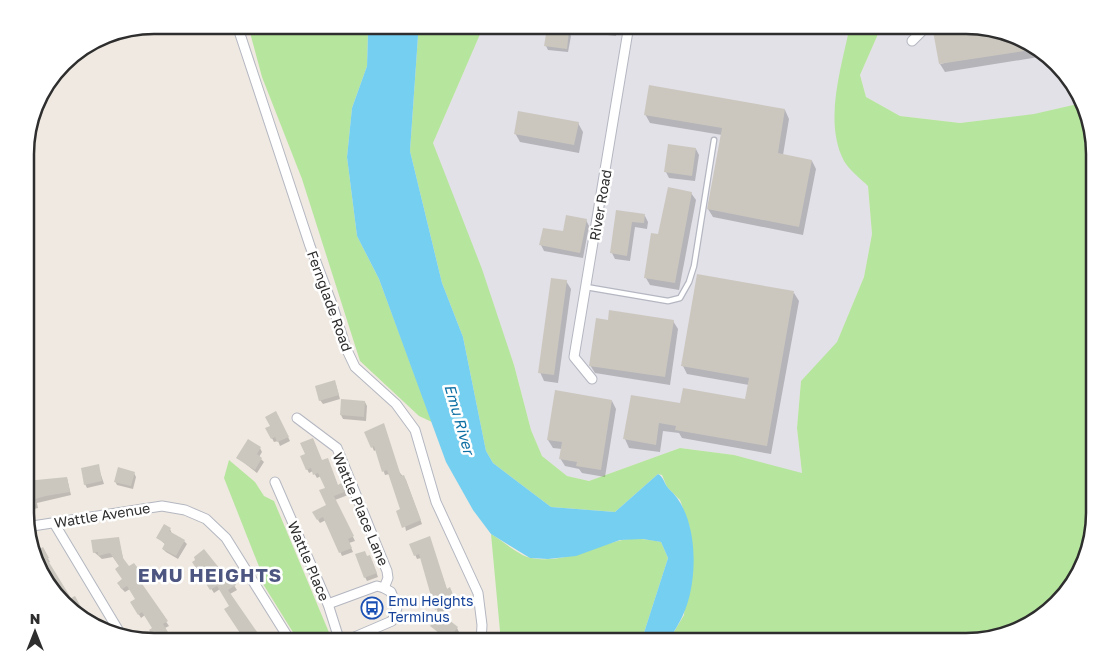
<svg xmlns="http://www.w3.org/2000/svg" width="1120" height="667" font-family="'Golos Text',sans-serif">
<rect width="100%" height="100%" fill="#efe9e1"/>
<!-- industrial -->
<g fill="#e3e1e8">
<path d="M484 25H850L836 99 845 162 868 186 872 234 864 277 837 343 801 381 797 428 802 474 734 455 680 448 589 481 567 476 542 456 531 430 514 365 433 143Z"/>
<path d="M882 25H967L1031 42 1078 89 1082 103 1031 115 960 123 900 116 866 97 860 75Z"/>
</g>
<!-- green -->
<g fill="#b6e59e">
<path d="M248 25H365L368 33 367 66 352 108 347 157 357 236 379 279 432 422 419 416 360 361 302 179 262 77Z"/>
<path d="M416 25H484L433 143 482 269 514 365 531 430 542 456 567 476 589 481 680 448 734 455 802 473 797 428 801 381 837 342 864 277 872 234 868 186C861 179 849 170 844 161 823 121 842 66 850 25H882L860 75 866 97 900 116 960 123 1034 114 1082 103 1095 145V521L1078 578 1031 625 974 642H668L684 615 690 528 680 500 667 487 662 475 658 474 615 512 551 507 493 463 486 451 463 337 442 283 410 151 418 36Z"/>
<path d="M229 460 255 482 264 496 274 501 333 642H299L255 571 260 569 224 478Z"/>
<path d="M491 534C503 541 518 555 531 558 563 564 589 548 618 541 632 537 647 539 661 542L668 558 641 642H501Z"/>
</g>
<!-- water -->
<path fill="#75cff0" d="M365 25H416L418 36 410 151 442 283 463 337 486 451 493 463 551 507 615 512 658 474C664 477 664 484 669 489 699 515 699 581 683 615 679 624 673 633 668 642H641L668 558 661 542 643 539 620 540 576 556 548 559 530 558 491 534 473 510 446 462 379 279 357 236 347 157 352 108 367 66 368 33Z"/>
<!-- shadow -->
<g fill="#0003">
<path d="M598 25H617L616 36 599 34Z"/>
<path d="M568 32 571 36 568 52 548 50 546 46Z"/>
<path d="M1031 42 1045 56 945 72 940 64Z"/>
<path d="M785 110 789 119 783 155 812 161 816 169 803 235 713 217 708 209 722 135 650 123 645 114Z"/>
<path d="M578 123 583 132 579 153 520 142 515 133Z"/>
<path d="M696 149 699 155 695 181 669 178 666 172Z"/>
<path d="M691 193 696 200 679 290 650 285 646 278 659 236Z"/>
<path d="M617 212 645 216 648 222 647 229 635 227 630 261 615 259 612 253Z"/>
<path d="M586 220 589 226 583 258 544 251 541 245Z"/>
<path d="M566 281 571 289 558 383 544 381 540 372Z"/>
<path d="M794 293 799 301 771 454 682 438 679 433 663 431 660 452 629 448 625 439 681 404 746 401 749 385 687 374 683 366Z"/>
<path d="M609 321H673L678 329 670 385 595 373 590 365Z"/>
<path d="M336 385 340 399 323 404 320 400Z"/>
<path d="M342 401 365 402 367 406 366 421 343 419 341 415Z"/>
<path d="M612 401 616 409 605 477 582 473 579 469 565 466 560 458 562 449 553 448 548 440Z"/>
<path d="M278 416 290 441 280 446 278 441 274 442 267 429 271 427Z"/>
<path d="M367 434 406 480 422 524 406 531 402 510 390 474 385 475 376 450 374 451Z"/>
<path d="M260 448 262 452 259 457 264 462 257 473 238 458Z"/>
<path d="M322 461 338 486 345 488 348 495 335 500 355 541 349 543 353 552 342 556 326 520 320 523 318 520 327 506 326 489 321 476 317 478 313 471 309 473 307 469Z"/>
<path d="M98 466 104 484 87 488 85 484Z"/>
<path d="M134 473 136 477 133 489 117 485 115 481Z"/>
<path d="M67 478 71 495 37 503 38 508 26 511V482Z"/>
<path d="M170 529 172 534 184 541 187 544 178 559 166 552 163 549 166 545 158 538Z"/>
<path d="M429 537 447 590 452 593 457 606 438 613 421 558 417 559 411 545Z"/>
<path d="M118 538 124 562 129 568 141 575 144 579 139 582 169 626 165 628 173 642H159L153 634 154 628 145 615 141 618 132 603 137 599 130 589 125 592 120 587 123 579 120 567 113 557 102 559 94 552Z"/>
<path d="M42 549 50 562 48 563 71 600 74 597 93 626 47 585 35 554Z"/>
<path d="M368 558 372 561 378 577 367 581 365 577Z"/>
<path d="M196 566 227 581 230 579 237 590 230 594 262 642H246L226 610 230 606 220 589 214 593Z"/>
<path d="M432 626 457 628 459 632 449 642Z"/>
</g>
<!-- building -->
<g fill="#cbc7bf">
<path d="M968 25 1031 42 1037 49 939 64 933 31Z"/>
<path d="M547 28 569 31 567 49 544 46Z"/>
<path d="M649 85 785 109 778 153 812 160 799 227 707 209 722 128 644 115Z"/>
<path d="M518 111 579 122 574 145 514 134Z"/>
<path d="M668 144 696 148 692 176 664 172Z"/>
<path d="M668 187 692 192 675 283 644 278 651 233 658 234Z"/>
<path d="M616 210 645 214 644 223 632 222 627 256 610 253Z"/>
<path d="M566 215 587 219 580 253 539 245 543 228 563 231Z"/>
<path d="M697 274 794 291 767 446 675 430 676 426 659 423 656 445 623 439 631 395 680 403 683 388 745 399 749 378 681 366Z"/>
<path d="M551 278 567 280 554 375 538 373Z"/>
<path d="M609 310 674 320 665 377 589 366 596 318 608 320Z"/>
<path d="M335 380 339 395 319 401 315 386Z"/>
<path d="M555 390 612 400 601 470 576 466 577 462 559 459 562 442 547 440Z"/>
<path d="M341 399 365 401 364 417 340 415Z"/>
<path d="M276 411 289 437 277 442 275 437 271 439 265 428 270 426 265 417Z"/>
<path d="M384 423 401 476 404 475 421 520 402 528 396 511 400 509 387 470 382 472 374 446 371 448 364 432Z"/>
<path d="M313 438 322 460 328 458 338 485 343 482 347 491 334 496 354 536 348 539 352 548 339 553 323 517 317 520 312 512 326 505 319 490 325 488 318 473 313 475 311 468 306 470 300 456 305 454 300 443Z"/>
<path d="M248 439 261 447 257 454 262 458 255 470 236 458Z"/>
<path d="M99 464 102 481 84 485 81 468Z"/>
<path d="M118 467 135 472 131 486 114 482Z"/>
<path d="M67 477 70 492 46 496 35 499 36 504 28 506 26 481Z"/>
<path d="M164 524 171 528 169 531 185 540 176 556 162 549 165 543 156 538Z"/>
<path d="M430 536 447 589 450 587 456 602 435 610 419 554 414 556 409 544Z"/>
<path d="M119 537 123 558 129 566 134 563 143 575 138 578 168 621 163 624 174 642H160L157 637 155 639 149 630 152 628 142 612 138 615 130 602 135 599 127 586 122 589 117 583 122 579 115 569 119 566 110 553 98 556V552L93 553 91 540Z"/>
<path d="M43 547 49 558 47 559 71 598 75 596 91 625 47 585 35 552Z"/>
<path d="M204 549 228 579 231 577 236 585 228 590 264 642H246L224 609 229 606 217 586 210 590 192 562 195 560 194 557Z"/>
<path d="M365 551 367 556 370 555 377 573 364 578 355 554Z"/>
<path d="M440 613 458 627 448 640 430 626Z"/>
</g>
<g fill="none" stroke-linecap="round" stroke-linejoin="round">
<!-- lane casing -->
<g stroke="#b4b7c1" stroke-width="7">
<path id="lane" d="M586 287 668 301 680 298 689 282 694 266 714 140"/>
</g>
<!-- street casing -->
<g stroke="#b4b7c1" stroke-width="11">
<g id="street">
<path d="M237 25 310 246 332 304 346 348 355 367 396 404 415 430 436 502 478 593 482 625 481 642"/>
<path d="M912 41 928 25"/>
<path d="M592 379 574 357 629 25"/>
<path d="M297 418 337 448 387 571 388 578 384 588 377 586 328 604"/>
<path d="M275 482 328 604 340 642"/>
<path d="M54 523 120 633"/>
<path d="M26 527 162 506 185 510 206 519 226 538 291 642"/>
<path d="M343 642 392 621 397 608 391 592 384 588"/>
</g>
</g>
<!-- lane -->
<use href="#lane" stroke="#fff" stroke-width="4.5"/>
<!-- street -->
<use href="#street" stroke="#fff" stroke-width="9"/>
</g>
<!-- icons -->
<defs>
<g id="bus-ring" transform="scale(1.125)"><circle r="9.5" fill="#fff" stroke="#1a4fb4" stroke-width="1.5"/><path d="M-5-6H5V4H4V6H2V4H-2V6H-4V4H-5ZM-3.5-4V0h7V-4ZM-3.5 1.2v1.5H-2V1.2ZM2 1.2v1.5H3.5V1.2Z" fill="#1a4fb4"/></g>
</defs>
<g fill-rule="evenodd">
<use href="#bus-ring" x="372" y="608"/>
</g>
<g text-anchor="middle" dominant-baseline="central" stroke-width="5" stroke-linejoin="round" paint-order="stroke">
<!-- street labels -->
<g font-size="14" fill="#2e2e2e" stroke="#fff">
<text transform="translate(600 205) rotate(-80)">River Road</text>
<text transform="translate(330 301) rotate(70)">Fernglade Road</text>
<text transform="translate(361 509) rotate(67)">Wattle Place Lane</text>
<text transform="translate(102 515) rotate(-9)">Wattle Avenue</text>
<text transform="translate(309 561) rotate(67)">Wattle Place</text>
</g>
<!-- transit labels -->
<g font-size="14" fill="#164399" stroke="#fff" text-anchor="start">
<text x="388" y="600">Emu Heights<tspan x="388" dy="16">Terminus</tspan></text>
</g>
<!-- water labels -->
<g font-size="15" font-style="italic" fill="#0d6fa3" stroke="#fff">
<text transform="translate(460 419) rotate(74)">Emu River</text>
</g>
<!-- district labels -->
<g font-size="19" font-weight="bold" letter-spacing="1" fill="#4d5680" stroke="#fff">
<text x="210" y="574">EMU HEIGHTS</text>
</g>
</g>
<!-- crop -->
<path d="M0 0H1120V667H0ZM154 34H966A120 120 0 0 1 1086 154V513A120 120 0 0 1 966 633H154A120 120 0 0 1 34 513V154A120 120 0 0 1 154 34Z" fill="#fff" fill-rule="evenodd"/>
<path fill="none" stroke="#2e2e2e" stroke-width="2.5" d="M154 34H966A120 120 0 0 1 1086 154V513A120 120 0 0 1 966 633H154A120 120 0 0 1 34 513V154A120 120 0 0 1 154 34Z"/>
<!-- north arrow -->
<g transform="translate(35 632)" stroke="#ffffff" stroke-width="4" paint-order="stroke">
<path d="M0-4L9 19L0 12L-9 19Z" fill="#2e2e2e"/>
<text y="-8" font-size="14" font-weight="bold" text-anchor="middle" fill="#2e2e2e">N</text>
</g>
</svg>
